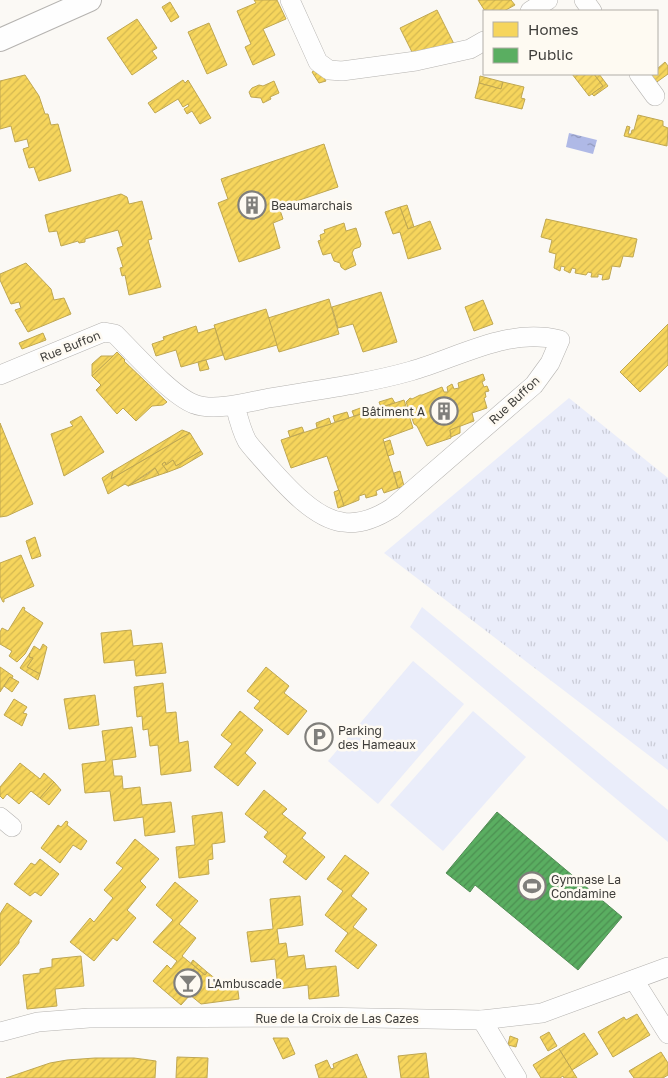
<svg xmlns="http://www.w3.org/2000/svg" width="668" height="1078" font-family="'Golos Text',sans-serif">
<defs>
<pattern id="grass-tufts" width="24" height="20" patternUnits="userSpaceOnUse" patternTransform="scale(1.25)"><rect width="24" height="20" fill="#eaedfa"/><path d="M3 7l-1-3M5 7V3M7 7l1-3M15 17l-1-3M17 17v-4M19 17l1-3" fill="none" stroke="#caccd7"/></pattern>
<pattern id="water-ripples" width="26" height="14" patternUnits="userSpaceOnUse" patternTransform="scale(1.25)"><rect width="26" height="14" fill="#afb9e6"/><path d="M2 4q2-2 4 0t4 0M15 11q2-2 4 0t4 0" fill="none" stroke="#9098bb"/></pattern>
<pattern id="homes-hatch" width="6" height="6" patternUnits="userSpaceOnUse" patternTransform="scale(1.25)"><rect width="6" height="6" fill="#f6d55c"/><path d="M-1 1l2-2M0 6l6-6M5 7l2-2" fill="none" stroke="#d4b851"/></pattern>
<pattern id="public-hatch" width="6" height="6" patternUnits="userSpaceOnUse" patternTransform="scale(1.25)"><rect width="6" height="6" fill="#5aae61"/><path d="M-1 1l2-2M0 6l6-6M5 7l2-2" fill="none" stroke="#4c8f51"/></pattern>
</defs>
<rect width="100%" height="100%" fill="#fbf9f5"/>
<!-- grass -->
<path fill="url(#grass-tufts)" d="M569 398 668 478V770L384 553Z"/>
<!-- garden -->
<g fill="#eaedfa">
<path d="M422 607 668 810V842L410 627Z"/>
<path d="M413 661 464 704 378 804 328 761Z"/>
<path d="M473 711 526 757 443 851 390 805Z"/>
</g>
<!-- water -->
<path fill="url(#water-ripples)" d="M569 133 597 140 593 154 566 147Z"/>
<!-- homes -->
<g fill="url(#homes-hatch)" stroke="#bfa752">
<path d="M254 0H277L286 19 263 29 275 55 253 65 245 47 251 44 237 11 256 3Z"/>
<path d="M478 0H511L515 5 504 11H485Z"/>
<path d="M170 2 179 17 171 22 162 7Z"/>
<path d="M437 10 454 44 445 48 444 45 415 58 400 28Z"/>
<path d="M137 19 157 48 152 51 157 58 132 75 107 38Z"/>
<path d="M209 23 227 65 207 74 188 32Z"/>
<path d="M665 62 668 66V74L654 84 648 76 651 74H657V69Z"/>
<path d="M318 68 326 81 319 83 312 72Z"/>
<path d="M572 74H594L603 86 589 96Z"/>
<path d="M594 74H599L608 86 594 96 592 94 603 86Z"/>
<path d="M25 75 39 96 45 114H48L51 125 58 124 71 171 39 181 34 167 29 168 23 149 29 147 27 139 15 142 11 126 0 129V81Z"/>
<path d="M480 76 503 82 501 89 479 83Z"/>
<path d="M183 80 185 83 188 80 211 118 200 124 192 111 187 114 184 109 189 106 188 104 183 107 178 99 155 113 148 103Z"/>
<path d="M274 81 279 93 270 97 271 99 263 103 261 98 251 97 249 92 252 88 259 85 263 86Z"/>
<path d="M503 82 524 87 521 98 525 99 522 109 475 98 479 83 501 89Z"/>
<path d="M638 115 663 121V126L668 128 667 146 624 136 627 126 630 127 628 134H631L632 130H634Z"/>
<path d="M324 144 338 187 279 207 283 219 273 223 280 248 239 262 218 203 228 199 221 179Z"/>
<path d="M121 194 127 197 129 204 142 201 152 239 148 240 161 287 129 295 125 275 122 276 120 268 123 267 117 248 123 246 118 230 85 239V242L79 243 78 241 61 246 57 231 49 232 45 215Z"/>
<path d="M407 205 414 227 408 229 400 207Z"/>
<path d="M400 207 408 229 430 221 441 249 408 259 400 232 393 234 385 212Z"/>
<path d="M546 219 637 239 633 257 623 256 620 267 612 266 609 279 602 280 603 275 598 274V277H591L592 273 588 272 586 275 575 273 576 269 572 268 570 273 564 270 565 267 561 266 560 271 554 268 556 254 549 252 552 240 541 237Z"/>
<path d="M344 223 346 231 356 228 361 244 360 247 354 249 352 253 356 265 345 270 341 267 340 263 334 261 331 253 323 255 318 241 321 240 320 235 325 233 324 230Z"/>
<path d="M26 263 51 289 54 300 64 298 71 314 28 332 15 310 21 308 19 302 11 304 0 280V274Z"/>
<path d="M381 292 397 342 363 352 353 324 338 328 332 307Z"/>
<path d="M329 299 339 334 279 352 268 318Z"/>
<path d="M483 300 493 324 474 331 465 307Z"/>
<path d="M266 309 277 345 225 360 214 325Z"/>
<path d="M668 324V365L640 392 620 372Z"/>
<path d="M196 326 198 333 215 328 223 355 181 367 176 350 156 356 152 344 164 340 163 337Z"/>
<path d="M43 333 46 340 22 349 19 343Z"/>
<path d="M117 352 125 360 124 361 167 402 163 405 152 406 136 421 123 408 117 414 96 390 101 385 92 376Z"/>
<path d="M101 356H113L92 376V364Z"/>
<path d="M206 360 209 369 200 371 198 362Z"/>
<path d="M483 374 485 380 482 382 484 387 487 386 489 391 485 392 486 397 484 398 487 408 472 413 474 421 450 430 451 438 427 446 417 426 414 424 406 402 410 398 412 399 420 395H422L442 387 444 392H448L447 387 452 384 454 389 459 388 458 383Z"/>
<path d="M392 398 395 403 381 407 379 402Z"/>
<path d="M404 400 413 428 383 439 398 488 384 493 382 488 376 491 377 495 366 498 365 494 359 496V500L344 506 327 456 291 468 281 440Z"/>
<path d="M366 406 368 412 354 416 352 411Z"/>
<path d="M347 412 349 418 335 422 333 416Z"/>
<path d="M81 416 104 452 64 476 51 434 73 426 70 422Z"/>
<path d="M329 418 331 424 317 428 316 423Z"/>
<path d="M0 423 33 504 7 516 0 517Z"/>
<path d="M460 426V433L451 437 450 430Z"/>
<path d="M302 427 304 432 290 437 288 431Z"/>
<path d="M182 430 190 433 111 479 113 471Z"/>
<path d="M190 433 201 451 176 466 173 460 166 465 165 462 162 464 168 472 159 475 155 468 128 486 125 484 108 494 102 478 113 471 111 479Z"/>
<path d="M390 440 394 454 388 456 384 442Z"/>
<path d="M201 451 203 454 181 467 168 472 162 464 165 462 166 465 173 460 176 466Z"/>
<path d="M155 468 159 475 128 486 149 473Z"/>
<path d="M400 471 404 486 398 488 394 473Z"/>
<path d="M339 490 344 506 338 508 334 492Z"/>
<path d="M35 537 41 556 32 559 26 541Z"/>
<path d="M21 555 34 586 4 599V602H3L0 596V563Z"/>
<path d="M23 607 25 608 24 610 43 623 25 654 17 662 9 656 12 651 0 644V632L2 628 8 631Z"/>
<path d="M131 630 133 646 162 643 166 673 136 676 134 660 104 663 101 633Z"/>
<path d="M43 644 47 647 40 674 27 667 33 658 29 657 30 653 34 646 40 650Z"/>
<path d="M30 653 29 657 33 658 27 667 40 674 38 680 20 668Z"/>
<path d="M0 667 13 676 12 678 10 677 0 692Z"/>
<path d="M266 667 289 686 284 693 307 711 288 735 254 708 260 701 247 691Z"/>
<path d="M10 677 19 682 12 692 4 686Z"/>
<path d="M163 683 166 713 176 712 179 743 188 741 191 771 161 775 158 745 150 746 148 729 143 730 142 716 137 717 134 687Z"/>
<path d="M95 695 99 725 69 729 64 699Z"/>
<path d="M14 699 27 707 23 713 27 714 22 726 4 715Z"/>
<path d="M240 711 263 730 245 753 256 763 238 786 214 767 232 744 221 735Z"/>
<path d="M132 727 136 757 112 760 114 776H122L123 789 140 787 142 805 171 802 175 832 145 836 143 817 114 821 110 791 85 793 82 764 106 761 102 731Z"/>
<path d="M20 763 40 779 44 773 54 782 40 798 31 791 19 804 7 794 3 799 0 796V787Z"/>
<path d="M54 782 61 790 49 805 40 798Z"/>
<path d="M264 790 287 809 282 814 306 833 302 838 325 857 306 880 283 862 287 856 264 837 268 832 245 814Z"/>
<path d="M222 812 225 842 212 844 213 859 208 860 209 874 179 878 176 847 195 845 192 816Z"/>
<path d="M66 821 68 822 67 825 87 841 81 850 73 845 60 863 41 848 58 825 61 827Z"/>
<path d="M135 839 159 859 140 881 146 887 127 910 136 918 117 941 113 938 94 961 70 942 90 918 94 922 113 898 104 890 123 868 116 863Z"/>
<path d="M345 855 369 873 351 896 367 909 353 927 377 945 358 969 335 951 348 933 325 915 343 891 327 879Z"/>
<path d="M40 859 59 874 41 896 35 892 30 896 14 884 31 863 35 865Z"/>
<path d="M175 882 198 901 179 924 196 938 182 956 205 975 207 972 222 984 237 983 239 999 201 1004 190 995 181 1005 153 981 167 965 171 969 177 961 153 942 173 920 156 905Z"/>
<path d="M300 896 303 925 277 929 279 944 286 943 288 957 304 955 306 969 336 966 339 996 309 999 308 985 278 989 275 959 251 962 247 932 273 929 270 899Z"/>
<path d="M7 903 32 921 19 940V943L0 966V914Z"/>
<path d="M81 956 84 986 55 989 57 1006 27 1009 23 975 40 973V969L52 967V959Z"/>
<path d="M193 960 207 972 205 975 191 963Z"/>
<path d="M637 1014 650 1035 613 1057 598 1032 624 1017 626 1020Z"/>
<path d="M549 1032 557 1046 548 1051 540 1037Z"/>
<path d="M584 1033 598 1054 572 1070 559 1049Z"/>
<path d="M510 1036 518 1039 516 1047 508 1045Z"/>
<path d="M273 1038H288L295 1054 283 1059Z"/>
<path d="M559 1049 577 1078H564L563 1076 560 1078H541L533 1065Z"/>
<path d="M661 1052 668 1063V1075L663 1078H634L629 1071Z"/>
<path d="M426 1053 429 1078H401L398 1056Z"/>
<path d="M357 1054 367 1078H319L315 1065 327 1060 331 1069 334 1068 333 1064Z"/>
<path d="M177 1057 208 1058 207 1078H176Z"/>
<path d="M95 1058H134L156 1061 155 1078H6L50 1063 67 1060Z"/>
</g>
<!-- public -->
<path fill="url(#public-hatch)" stroke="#528c55" d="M497 812 622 917 578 970 475 885 470 892 446 873Z"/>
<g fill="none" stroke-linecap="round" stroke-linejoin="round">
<!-- minor casing -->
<g stroke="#b5b3b0" stroke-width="20">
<g id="minor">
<path d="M290 0 318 62 329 70 342 71 416 61 470 49 484 41"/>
<path d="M584 0 592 11"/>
<path d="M530 11 548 0"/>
<path d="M639 74 655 96"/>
<path d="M0 375 104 332 115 334C133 352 172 396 194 404 214 412 249 402 269 398 316 390 365 384 411 371 460 357 508 327 560 340L550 363 534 385 392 508C378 517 360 525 342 522 312 518 281 480 262 459 257 453 251 447 247 441 241 430 238 417 235 405"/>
<path d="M0 817 12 827"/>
<path d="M634 980 668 1034"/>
<path d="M482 1020 517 1078"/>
<path d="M0 1032 38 1022 89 1018 316 1017 482 1020 542 1013 668 967"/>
</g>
</g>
<!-- tertiary casing -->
<g stroke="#b5b3b0" stroke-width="24">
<path id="tertiary" d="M0 40 90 0"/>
</g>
<!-- minor -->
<use href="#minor" stroke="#fefefe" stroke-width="19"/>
<!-- tertiary -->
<use href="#tertiary" stroke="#fefefe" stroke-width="22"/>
</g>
<!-- icons -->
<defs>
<g id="building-ring" transform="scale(1.4375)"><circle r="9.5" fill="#fefaf2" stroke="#807f7b" stroke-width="1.5"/><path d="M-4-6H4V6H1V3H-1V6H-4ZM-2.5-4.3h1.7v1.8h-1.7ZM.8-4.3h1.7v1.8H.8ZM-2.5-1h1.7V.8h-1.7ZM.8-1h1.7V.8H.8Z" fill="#807f7b"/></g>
<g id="parking-ring" transform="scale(1.4375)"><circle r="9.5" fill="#fefaf2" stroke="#807f7b" stroke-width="1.5"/><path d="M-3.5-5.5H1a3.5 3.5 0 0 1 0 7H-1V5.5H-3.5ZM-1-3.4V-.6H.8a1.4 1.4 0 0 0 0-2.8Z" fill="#807f7b"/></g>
<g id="stadium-ring" transform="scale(1.4375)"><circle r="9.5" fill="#fefaf2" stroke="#807f7b" stroke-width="1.5"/><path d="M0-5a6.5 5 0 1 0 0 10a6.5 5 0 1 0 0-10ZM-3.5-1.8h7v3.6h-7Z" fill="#807f7b"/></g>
<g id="bar-ring" transform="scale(1.4375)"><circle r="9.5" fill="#fefaf2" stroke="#807f7b" stroke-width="1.5"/><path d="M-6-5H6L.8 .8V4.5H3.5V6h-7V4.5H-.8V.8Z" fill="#807f7b"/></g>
</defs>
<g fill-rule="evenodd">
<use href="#building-ring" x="252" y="205"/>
<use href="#building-ring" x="444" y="411"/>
<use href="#parking-ring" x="319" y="737"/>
<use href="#stadium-ring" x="532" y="886"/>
<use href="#bar-ring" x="188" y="983"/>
</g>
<g text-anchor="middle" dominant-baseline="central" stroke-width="5" stroke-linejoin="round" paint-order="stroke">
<!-- poi labels -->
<g font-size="12" fill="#3e3d3a" stroke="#fefaf2" text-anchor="start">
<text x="271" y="205">Beaumarchais</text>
<text x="425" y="411" text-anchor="end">Bâtiment A</text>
<text x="338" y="730">Parking<tspan x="338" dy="14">des Hameaux</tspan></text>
<text x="551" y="879">Gymnase La<tspan x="551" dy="14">Condamine</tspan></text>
<text x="207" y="983">L'Ambuscade</text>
</g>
<!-- street labels -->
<g font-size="12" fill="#3e3d3a" stroke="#fefaf2">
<text transform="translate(70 346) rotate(-22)">Rue Buffon</text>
<text transform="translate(514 400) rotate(-43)">Rue Buffon</text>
<text x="337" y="1018">Rue de la Croix de Las Cazes</text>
</g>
</g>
<!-- legend -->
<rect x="483" y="10" width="175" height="65" fill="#fefaf2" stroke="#b1aea8"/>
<rect x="493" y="22" width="25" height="15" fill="#f6d55c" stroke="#b1aea8"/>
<text x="528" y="35" font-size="15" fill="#3e3d3a">Homes</text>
<rect x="493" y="48" width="25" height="15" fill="#5aae61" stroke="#b1aea8"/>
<text x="528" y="60" font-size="15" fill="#3e3d3a">Public</text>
</svg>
